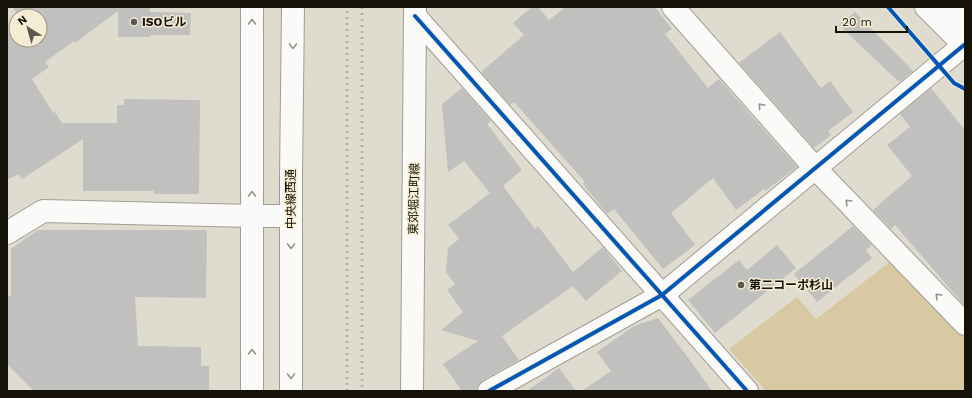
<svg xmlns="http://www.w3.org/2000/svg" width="972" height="398" font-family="'Work Sans','Noto Sans JP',sans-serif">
<rect width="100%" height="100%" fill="#e0dbcf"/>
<!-- green -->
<path fill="#d8c9a3" d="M891 261 965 338V391H766L729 349 797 297 816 319Z"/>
<!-- building -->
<g fill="#c0c0be">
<path d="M12 7H150V12L191 13 190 35H150V37H118V11L75 43 74 41 45 62 49 67 32 79 53 113 54 111 62 123H117V105H124V99L200 100 199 194H154V191H83V139L22 179 18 174 7 180V34L16 28V40H40V16H19Z"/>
<path d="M532 7H538L549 20 566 7H655L672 29 665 34 708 88 719 79 797 167 765 191 764 189 736 210 713 178 671 213 695 245 663 269 614 209 607 214 583 184 585 182 514 102 510 105 482 73 483 71V70L524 35 513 23Z"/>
<path d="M855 12 913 71 899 82 839 25Z"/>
<path d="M780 32 821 88 830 81 853 112 828 131 831 135 814 148 739 63Z"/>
<path d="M462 88 491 121 487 124 522 170 503 186 535 229 538 226 573 272 603 247 622 271 586 301 573 286 502 336 519 360 483 380 479 384 475 391H462L443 364 478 341 441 330 463 312 447 290 455 284 446 272 448 248 459 239 448 225 490 193 464 161 448 172 442 104Z"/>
<path d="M931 88 965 130V306L895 225 891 229 873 210 912 176 887 145 910 127 900 114Z"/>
<path d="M853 226 872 245 866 250 872 258 817 302 794 274Z"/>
<path d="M38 230H207L206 298 135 297 138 346 201 347V366H209V391H34L7 364V294L11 297V249Z"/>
<path d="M777 245 796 268 715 333 688 300 739 260 747 270Z"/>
<path d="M658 318 686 355 712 391H582L611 371 597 352 634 326Z"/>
<path d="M559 368 576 391H527Z"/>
</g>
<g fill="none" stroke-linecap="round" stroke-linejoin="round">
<!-- street casing -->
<g stroke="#a19d94" stroke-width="24">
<g id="street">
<path d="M673 7 815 168 965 324"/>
<path d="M415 16 747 391"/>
<path d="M7 233 43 211 252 216H291"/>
<path d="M412 391 415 10"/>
<path d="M489 391 662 295 964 45"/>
</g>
</g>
<!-- secondary casing -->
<g stroke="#a19d94" stroke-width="24">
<g id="secondary">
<path d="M252 7V391"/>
<path d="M291 391V177L293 7"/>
</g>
</g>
<!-- primary casing -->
<g stroke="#a19d94" stroke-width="24">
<path id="primary" d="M926 7 965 46"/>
</g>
<!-- highway casing -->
<g stroke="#a19d94" stroke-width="24">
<path id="highway" d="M951 7 965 23"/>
</g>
<!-- street -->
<use href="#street" stroke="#fafaf8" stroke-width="22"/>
<!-- secondary -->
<use href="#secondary" stroke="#fafaf8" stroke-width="22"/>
<!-- primary -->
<use href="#primary" stroke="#fafaf8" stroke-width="22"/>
<!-- highway -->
<use href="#highway" stroke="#fafaf8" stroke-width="22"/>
<!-- rail -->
<g stroke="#b3b1af" stroke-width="3" stroke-dasharray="2 4" stroke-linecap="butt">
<path d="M362 7V391"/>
<path d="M347 391V7"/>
</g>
<!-- cycleway casing -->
<g stroke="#f5ecd4" stroke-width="6">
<g id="cycleway">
<path d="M888 7 954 83 965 89"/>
<path d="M415 16 747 391"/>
<path d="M489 391 662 295 964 45"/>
</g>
</g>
<!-- cycleway -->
<use href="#cycleway" stroke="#0057b8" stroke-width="4"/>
</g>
<!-- one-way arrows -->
<defs><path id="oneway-chevron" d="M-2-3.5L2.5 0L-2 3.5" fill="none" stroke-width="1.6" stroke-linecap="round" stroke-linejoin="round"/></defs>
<g stroke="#93928d">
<use href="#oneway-chevron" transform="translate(252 22) rotate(-90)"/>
<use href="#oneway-chevron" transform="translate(293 46) rotate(91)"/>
<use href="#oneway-chevron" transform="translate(761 106) rotate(-131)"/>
<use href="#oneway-chevron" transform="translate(252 194) rotate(-90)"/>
<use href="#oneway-chevron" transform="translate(848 202) rotate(-134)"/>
<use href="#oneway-chevron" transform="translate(291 246) rotate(90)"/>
<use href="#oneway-chevron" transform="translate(938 296) rotate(-134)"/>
<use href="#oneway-chevron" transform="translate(252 352) rotate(-90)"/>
<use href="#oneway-chevron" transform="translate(291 376) rotate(90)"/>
</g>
<!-- markers -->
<g fill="#5c584f" stroke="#f5ecd4" stroke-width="1.5">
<circle cx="134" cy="22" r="4"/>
<circle cx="741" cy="285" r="4"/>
</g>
<g text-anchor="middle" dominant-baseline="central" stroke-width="3" stroke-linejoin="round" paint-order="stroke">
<!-- poi labels -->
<g font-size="12" font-weight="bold" fill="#15120a" stroke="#f5ecd4" text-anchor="start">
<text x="142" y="22">ISOビル</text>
<text x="749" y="285">第二コーポ杉山</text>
</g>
<!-- street labels -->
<g font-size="12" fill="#15120a" stroke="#f5ecd4">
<text transform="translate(291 199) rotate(-90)">中央線西通</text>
<text transform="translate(414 199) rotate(-89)">東郊堀江町線</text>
</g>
</g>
<!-- border -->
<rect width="972" height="398" fill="none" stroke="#15120a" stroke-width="16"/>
<!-- north arrow -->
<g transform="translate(28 28) rotate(323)"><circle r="19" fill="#f5ecd4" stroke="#9b9583"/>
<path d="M0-3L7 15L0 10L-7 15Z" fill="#5c584f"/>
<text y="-6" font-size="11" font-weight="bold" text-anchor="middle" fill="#15120a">N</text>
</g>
<!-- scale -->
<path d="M836 26v6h71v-6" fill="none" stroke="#15120a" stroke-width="2"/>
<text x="842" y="26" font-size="12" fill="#15120a" stroke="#f5ecd4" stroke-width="3" paint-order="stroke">20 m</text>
</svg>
